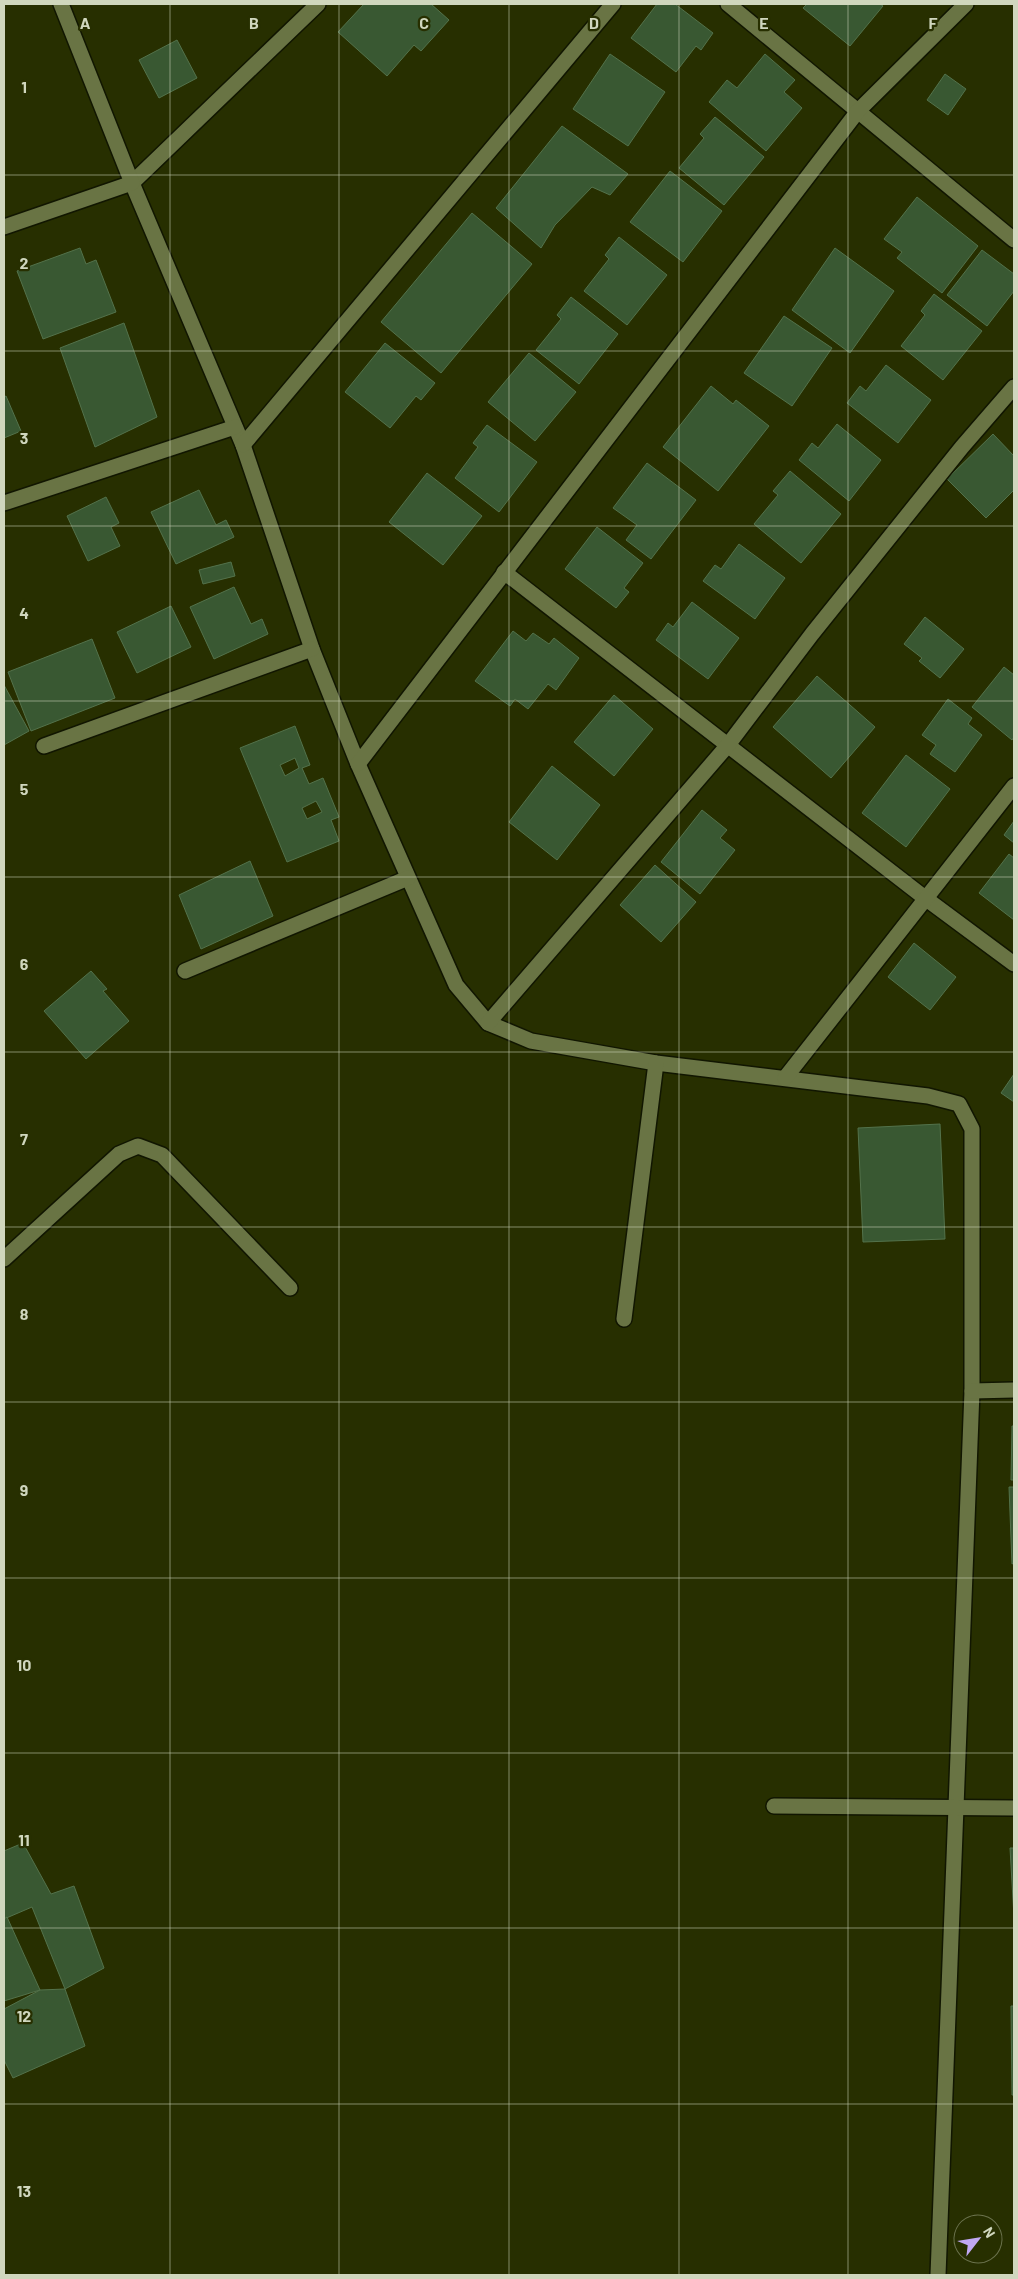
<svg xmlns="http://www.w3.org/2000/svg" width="1018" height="2279" font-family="Barlow,sans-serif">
<rect width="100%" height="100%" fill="#272f00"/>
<!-- building -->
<g fill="#395832" stroke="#53724b" fill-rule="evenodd">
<path d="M364 4H431L449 20 421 51 414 45 387 76 338 32Z"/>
<path d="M657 4H675L713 33 701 50 696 46 676 72 631 38Z"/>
<path d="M807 4H880L883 6 850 46 803 8Z"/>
<path d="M177 40 197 78 159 98 139 60Z"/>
<path d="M610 54 665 92 628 146 573 109Z"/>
<path d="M765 54 795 80 784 92 802 108 766 151 709 102 727 80 737 88Z"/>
<path d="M945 74 966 89 948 115 927 100Z"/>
<path d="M715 117 764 157 724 205 679 168 704 138 700 134Z"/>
<path d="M562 126 628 174 610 195 592 187 555 225 541 248 496 208Z"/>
<path d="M670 171 722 211 683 262 630 222Z"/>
<path d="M917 197 978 246 942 293 897 258 902 252 884 239Z"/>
<path d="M472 213 532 264 441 373 381 322Z"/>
<path d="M619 237 667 275 627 325 584 291 609 259 605 255Z"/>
<path d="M80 248 86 264 96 260 116 312 43 339 17 271Z"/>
<path d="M835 248 894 291 850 353 792 310Z"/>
<path d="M982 250 1014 274V291L987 326 947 295Z"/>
<path d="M934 294 982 331 943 380 901 346 925 315 921 311Z"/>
<path d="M571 297 618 334 579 384 536 350 561 319 557 315Z"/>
<path d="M784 316 832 348 792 406 744 373Z"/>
<path d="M124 323 157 417 95 447 60 348Z"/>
<path d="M385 343 435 383 421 400 416 396 390 428 345 392Z"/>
<path d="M529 353 576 392 535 441 488 402Z"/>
<path d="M886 365 931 400 898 443 847 403 860 386 866 391Z"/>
<path d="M711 386 733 404 736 400 769 426 718 491 663 447Z"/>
<path d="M6 396 21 431 4 438V397Z"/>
<path d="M837 424 881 460 849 501 799 460 812 443 818 448Z"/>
<path d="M487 425 537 462 499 512 455 478 478 447 473 443Z"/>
<path d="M993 434 1014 456V490L986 518 947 479Z"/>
<path d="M647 463 696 500 651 559 626 540 637 525 613 508Z"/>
<path d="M790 471 841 514 801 563 754 524 778 495 773 491Z"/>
<path d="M427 473 482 516 443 565 389 522Z"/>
<path d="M199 490 216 525 226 520 234 537 176 564 151 512Z"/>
<path d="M106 497 119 523 111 527 120 546 88 561 67 516Z"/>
<path d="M597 527 643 563 624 588 629 592 616 608 565 569Z"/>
<path d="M739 544 785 578 755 619 703 581 715 565 721 569Z"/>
<path d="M231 562 235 576 203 584 199 570Z"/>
<path d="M234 587 251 624 262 619 268 634 214 659 190 607Z"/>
<path d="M692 602 739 638 708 679 656 640 668 623 673 627Z"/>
<path d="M171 606 191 647 137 673 117 632Z"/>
<path d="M925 617 964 649 940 678 919 661 922 658 904 644Z"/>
<path d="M513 631 526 641 533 633 549 644 554 638 579 658 556 690 548 684 528 709 515 699 510 706 475 681Z"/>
<path d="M92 639 115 698 31 731 8 672Z"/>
<path d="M1004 667 1014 675V737L1012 740 972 707Z"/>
<path d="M817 676 875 727 831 778 773 727Z"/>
<path d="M4 685 29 731 4 745Z"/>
<path d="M614 695 653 729 614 776 574 742Z"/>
<path d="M948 699 972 718 968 724 982 735 955 772 930 754 936 745 922 735Z"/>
<path d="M295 726 310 765 302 768 309 784 323 778 339 817 331 820 339 841 287 862 240 748ZM295 758 299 768 285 776 280 765ZM316 801 322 812 307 819 302 808Z"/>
<path d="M906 755 950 789 906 847 862 813Z"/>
<path d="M552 766 600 805 557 860 509 822Z"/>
<path d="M702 810 727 830 720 838 735 850 700 894 661 862Z"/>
<path d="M1014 821V843L1004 835Z"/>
<path d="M1009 854 1014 858V920L979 893Z"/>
<path d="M250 861 273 916 201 949 179 895Z"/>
<path d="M655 865 696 902 661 942 620 905Z"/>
<path d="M914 943 956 977 930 1010 888 977Z"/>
<path d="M91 971 107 989 103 991 129 1021 86 1059 44 1011Z"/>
<path d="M1014 1074V1102L1001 1093Z"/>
<path d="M940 1124 945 1239 863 1242 858 1128Z"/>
<path d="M1012 1426H1014V1480H1011Z"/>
<path d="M1009 1487H1014V1563L1012 1564Z"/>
<path d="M23 1843 51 1894 74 1886 104 1968 65 1989 32 1907 4 1919V1851Z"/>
<path d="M1010 1848H1014V1917Z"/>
<path d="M7 1917 40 1990 4 2001V1919Z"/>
<path d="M65 1989 85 2046 13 2078 4 2060V2009L40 1990Z"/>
<path d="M1011 2006H1014V2095H1012Z"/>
</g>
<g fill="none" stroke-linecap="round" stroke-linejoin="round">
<!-- minor casing -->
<g stroke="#111601" stroke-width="18">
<g id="minor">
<path d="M318 4 132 183 243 445 312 649 358 764 456 985 488 1023 531 1041 656 1063 928 1096 959 1104 972 1129V1391L938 2275"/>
<path d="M728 4 1014 240"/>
<path d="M4 227 132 183 61 4"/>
<path d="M243 445 613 4"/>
<path d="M4 503 235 427"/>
<path d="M504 572 925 898 1014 964"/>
<path d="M44 746 312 649"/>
<path d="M358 764 858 111 966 4"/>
<path d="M185 971 408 878"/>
<path d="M488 1023 728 745 812 634 962 447 1014 387"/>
<path d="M785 1078 1014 786"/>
<path d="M4 1259 119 1154 138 1146 162 1155 290 1288"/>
<path d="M624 1319 656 1063"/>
<path d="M972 1391 1014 1390"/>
<path d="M774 1806 1014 1808"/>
</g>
</g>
<!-- minor -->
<use href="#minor" stroke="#697444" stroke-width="15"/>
</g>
<!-- grid -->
<path fill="none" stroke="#d0d7be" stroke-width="1" stroke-opacity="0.55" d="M170 4V2275M339 4V2275M509 4V2275M679 4V2275M848 4V2275M4 175H1014M4 351H1014M4 526H1014M4 701H1014M4 877H1014M4 1052H1014M4 1227H1014M4 1402H1014M4 1578H1014M4 1753H1014M4 1928H1014M4 2104H1014"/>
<g font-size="16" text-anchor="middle" font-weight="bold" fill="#d0d7be" stroke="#272f00" stroke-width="4.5" stroke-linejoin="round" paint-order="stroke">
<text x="85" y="29">A</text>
<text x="254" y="29">B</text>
<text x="424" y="29">C</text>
<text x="594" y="29">D</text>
<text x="764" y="29">E</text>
<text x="933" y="29">F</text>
<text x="24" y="93">1</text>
<text x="24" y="269">2</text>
<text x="24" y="444">3</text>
<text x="24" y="619">4</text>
<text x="24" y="795">5</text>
<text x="24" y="970">6</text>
<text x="24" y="1145">7</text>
<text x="24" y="1320">8</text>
<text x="24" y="1496">9</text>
<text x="24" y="1671">10</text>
<text x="24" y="1846">11</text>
<text x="24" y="2022">12</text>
<text x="24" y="2197">13</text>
</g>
<!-- border -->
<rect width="1018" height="2279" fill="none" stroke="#d0d7be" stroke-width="10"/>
<!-- north arrow -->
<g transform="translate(978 2239) rotate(59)"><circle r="24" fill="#272f00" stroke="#6b724c"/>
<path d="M0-4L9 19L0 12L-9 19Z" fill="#c1a8f3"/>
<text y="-8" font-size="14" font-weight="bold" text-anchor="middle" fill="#d0d7be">N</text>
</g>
</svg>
